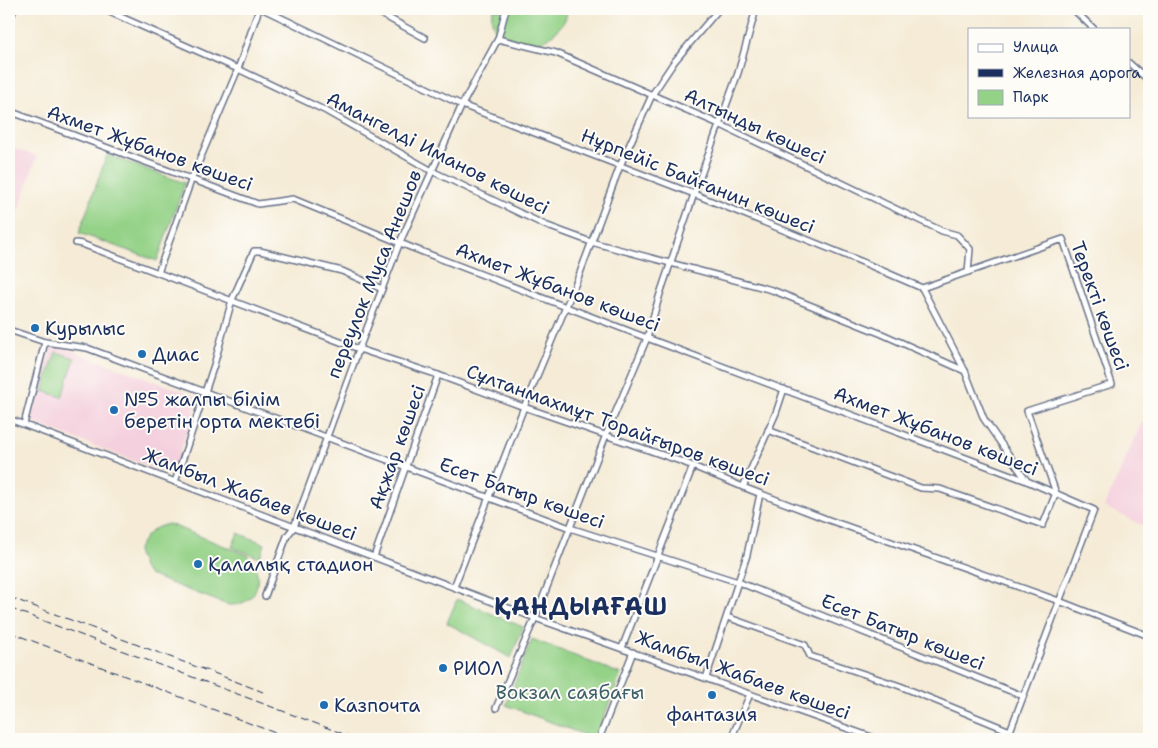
<svg xmlns="http://www.w3.org/2000/svg" width="1158" height="748" font-family="'Shantell Sans',sans-serif">
<rect width="100%" height="100%" fill="#fdfcf7"/>
<filter id="ink" filterUnits="userSpaceOnUse"><feTurbulence type="fractalNoise" baseFrequency=".02" numOctaves="2"/><feDisplacementMap in="SourceGraphic" scale="10" xChannelSelector="R" yChannelSelector="G"/><feConvolveMatrix kernelMatrix="1 2 1 2 8 2 1 2 1" color-interpolation-filters="sRGB"/></filter>
<filter id="wash" filterUnits="userSpaceOnUse"><feTurbulence type="fractalNoise" baseFrequency=".0096" numOctaves="4" result="noise"/><feDisplacementMap in="SourceGraphic" scale="20" xChannelSelector="R" yChannelSelector="G"/><feGaussianBlur stdDeviation="1.12" result="paint"/><feColorMatrix in="noise" values="0 0 0 0 0 0 0 0 0 0 0 0 0 0 0 0 0 1.4 0 .05"/><feComposite in="paint" operator="in"/></filter>
<g filter="url(#wash)">
<rect width="100%" height="100%" fill="#f5ebd6"/>
<!-- built -->
<g fill="#f4cfdd">
<path d="M9 147 37 156 9 238Z"/>
<path d="M52 344 199 397 172 475 31 422Z"/>
<path d="M1142 422 1149 425V528L1104 507Z"/>
</g>
<!-- green -->
<g fill="#94d287" stroke="#588072">
<path d="M494 9H566C568 16 565 21 560 27 539 51 528 44 501 37 494 29 488 18 494 9Z"/>
<path d="M107 155 185 183 157 261 79 233Z"/>
<path d="M56 352 75 358 62 397 43 391Z"/>
<path d="M169 524 247 555C262 569 262 596 240 604 236 605 231 605 228 605L149 575 143 568 137 551C145 536 151 527 169 524Z"/>
<path d="M238 533 265 544 260 558 232 547Z"/>
<path d="M457 599 523 627 511 658 447 623Z"/>
<path d="M532 639 621 674 595 739 506 705Z"/>
</g>
</g>
<g filter="url(#ink)">
<g fill="none" stroke-linecap="round" stroke-linejoin="round">
<!-- minor casing -->
<g stroke="#677188" stroke-width="8">
<g id="minor">
<path d="M103 9 238 69 326 111 432 171 545 225 591 242 772 290 882 334 965 371"/>
<path d="M263 9 462 105 694 194 860 261 922 288 965 371 984 419 1027 481"/>
<path d="M372 9 425 38"/>
<path d="M1073 9 1094 29"/>
<path d="M9 22 14 9"/>
<path d="M498 39 556 53 719 124 923 222 942 231 957 235 970 249 968 272"/>
<path d="M1129 63 1146 78 1149 75"/>
<path d="M9 111 258 204 293 199 410 247 647 338 1027 481 1094 510 1007 739"/>
<path d="M76 243 82 244 359 349 438 375 524 407 683 462 743 487 829 520 1059 601 1149 636"/>
<path d="M158 273 192 178 238 69 259 9"/>
<path d="M9 330 45 342 87 348 570 528 738 582 1023 696"/>
<path d="M9 419 535 618 877 739"/>
<path d="M24 424 45 342"/>
<path d="M768 430 921 488 940 489 1043 525 1056 493 1027 411 1112 384 1063 239 922 288"/>
<path d="M175 482 214 365 232 300 254 251H260L342 271 382 289"/>
<path d="M743 487 776 413 784 389"/>
<path d="M374 557 438 375"/>
<path d="M454 587 524 407 580 273 620 166 652 95 674 62 719 9"/>
<path d="M265 596 287 536 294 527 359 349 400 242 462 105 498 39 506 9"/>
<path d="M727 617 805 645 810 656 900 686 1010 731"/>
<path d="M622 648 693 466"/>
<path d="M706 678 747 555 760 494"/>
<path d="M496 708 535 618 606 435 647 338 660 294 694 194 738 73 756 9"/>
<path d="M599 739 633 652"/>
<path d="M731 739 750 694"/>
</g>
</g>
<!-- minor -->
<use href="#minor" stroke="#fff" stroke-width="5"/>
<!-- rail -->
<g stroke="#1b2f5e" stroke-width="1" stroke-dasharray="8 4" stroke-linecap="butt">
<path d="M9 597 205 670"/>
<path d="M9 608 357 739"/>
<path d="M9 632 291 739"/>
<path d="M201 668 263 692"/>
</g>
</g>
</g>
<!-- markers -->
<g fill="#1f6fb2" stroke="#fdfcf7" stroke-width="2">
<circle cx="35" cy="328" r="5"/>
<circle cx="142" cy="354" r="5"/>
<circle cx="114" cy="410" r="5"/>
<circle cx="198" cy="564" r="5"/>
<circle cx="443" cy="668" r="5"/>
<circle cx="712" cy="695" r="5"/>
<circle cx="324" cy="705" r="5"/>
</g>
<g text-anchor="middle" dominant-baseline="central" stroke-width="4" stroke-linejoin="round" paint-order="stroke">
<!-- street labels -->
<g font-size="19" fill="#1b2f5e" stroke="#fdfcf7">
<text transform="translate(755 126) rotate(25)">Алтынды көшесі</text>
<text transform="translate(150 148) rotate(20)">Ахмет Жұбанов көшесі</text>
<text transform="translate(438 153) rotate(27)">Амангелді Иманов көшесі</text>
<text transform="translate(698 181) rotate(22)">Нұрпейіс Байғанин көшесі</text>
<text transform="translate(374 274) rotate(-68)">переулок Муса Анешов</text>
<text transform="translate(558 287) rotate(21)">Ахмет Жұбанов көшесі</text>
<text transform="translate(1100 306) rotate(70)">Теректі көшесі</text>
<text transform="translate(618 425) rotate(20)">Сұлтанмахмұт Торайғыров көшесі</text>
<text transform="translate(936 431) rotate(21)">Ахмет Жұбанов көшесі</text>
<text transform="translate(397 447) rotate(-70)">Ақжар көшесі</text>
<text transform="translate(522 493) rotate(20)">Есет Батыр көшесі</text>
<text transform="translate(250 494) rotate(21)">Жамбыл Жабаев көшесі</text>
<text transform="translate(903 632) rotate(22)">Есет Батыр көшесі</text>
<text transform="translate(743 675) rotate(20)">Жамбыл Жабаев көшесі</text>
</g>
<!-- poi labels -->
<g font-size="19" fill="#1b2f5e" stroke="#fdfcf7" text-anchor="start">
<text x="45" y="328">Курылыс</text>
<text x="152" y="354">Диас</text>
<text x="124" y="399">№5 жалпы білім<tspan x="124" dy="22">беретін орта мектебі</tspan></text>
<text x="208" y="564">Қалалық стадион</text>
<text x="453" y="668">РИОЛ</text>
<text x="334" y="705">Казпочта</text>
<text x="712" y="714" text-anchor="middle">фантазия</text>
</g>
<!-- park labels -->
<g font-size="19" fill="#3f606a" stroke="#fdfcf7">
<text x="570" y="692">Вокзал саябағы</text>
</g>
<!-- district labels -->
<g font-size="24" font-weight="bold" letter-spacing="1" fill="#1b2f5e" stroke="#fdfcf7">
<text x="581" y="607">ҚАНДЫАҒАШ</text>
</g>
</g>
<!-- margin -->
<rect width="1158" height="748" fill="none" stroke="#fdfcf7" stroke-width="30"/>
<!-- legend -->
<rect x="968" y="28" width="162" height="90" fill="#fdfcf7" stroke="#a3aaba"/>
<rect x="978" y="44" width="25" height="8" fill="#ffffff" stroke="#a3aaba"/>
<text x="1013" y="52" font-size="15" fill="#1b2f5e">Улица</text>
<rect x="978" y="69" width="25" height="8" fill="#1b2f5e" stroke="#a3aaba"/>
<text x="1013" y="78" font-size="15" fill="#1b2f5e">Железная дорога</text>
<rect x="978" y="90" width="25" height="15" fill="#94d287" stroke="#a3aaba"/>
<text x="1013" y="102" font-size="15" fill="#1b2f5e">Парк</text>
</svg>
